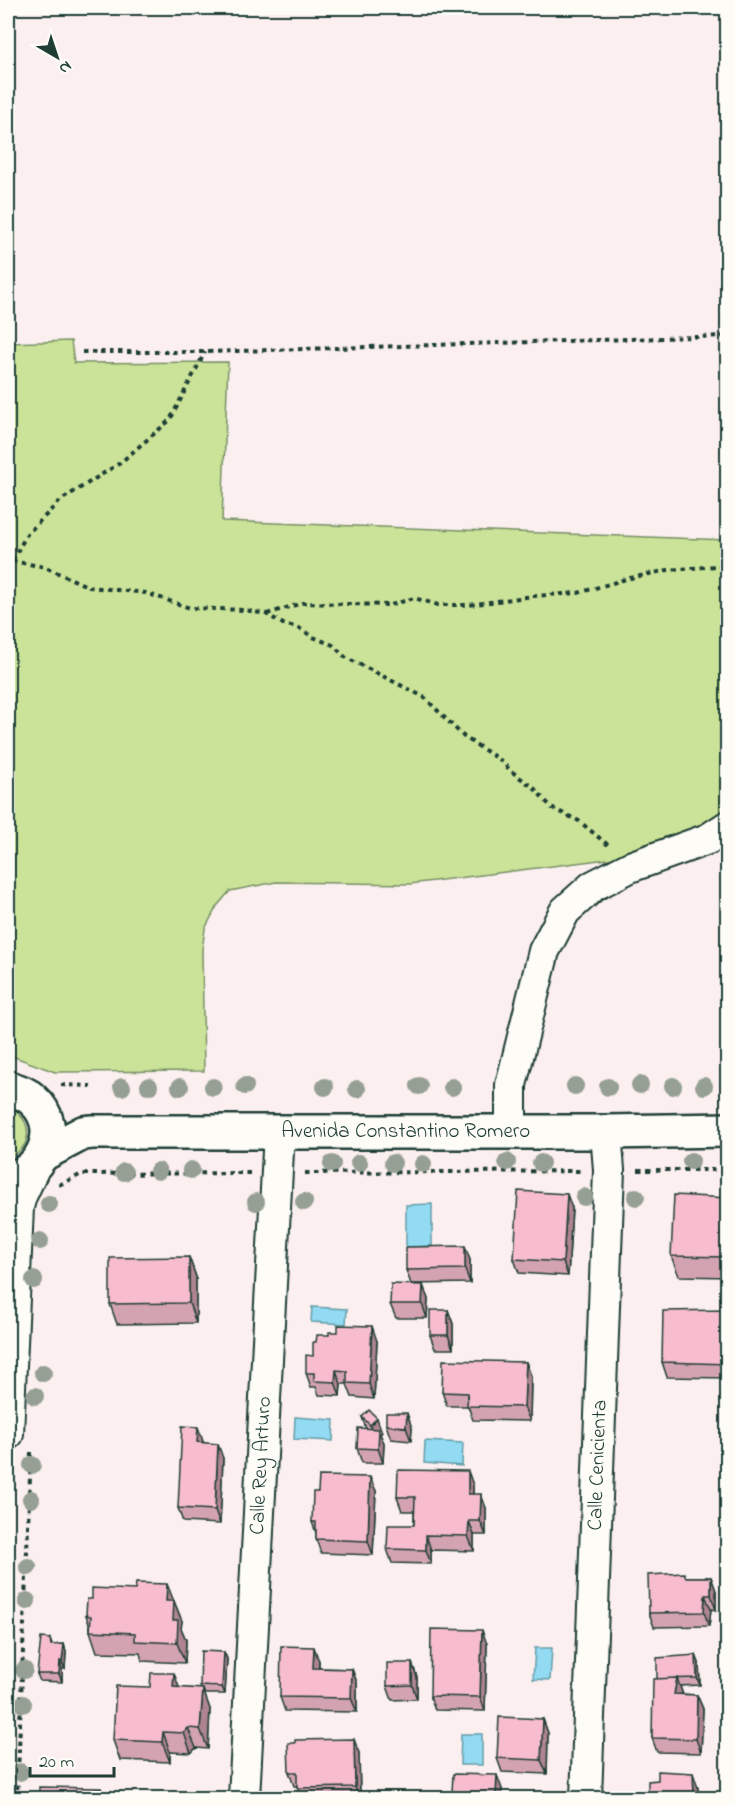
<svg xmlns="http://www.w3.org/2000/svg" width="735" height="1806" font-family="'Indie Flower',sans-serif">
<rect width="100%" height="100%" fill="#fcefef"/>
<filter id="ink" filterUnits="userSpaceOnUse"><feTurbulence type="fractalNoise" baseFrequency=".0167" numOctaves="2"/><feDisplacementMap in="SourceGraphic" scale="12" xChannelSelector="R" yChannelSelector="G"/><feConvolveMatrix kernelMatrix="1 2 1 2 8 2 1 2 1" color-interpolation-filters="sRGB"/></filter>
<g filter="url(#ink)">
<!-- green -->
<g fill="#cbe398" stroke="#759066" stroke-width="1.5">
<path d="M71 341 74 363 228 362 222 521 727 540 728 816 639 855 410 884 276 882 230 891 217 906 205 929 202 950 204 1071 55 1072 12 1056 8 1058V343Z"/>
<path d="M8 1108C34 1116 34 1150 8 1157Z"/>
</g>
<!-- water -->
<g fill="#92dbf3" stroke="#649ca7" stroke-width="1.5">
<path d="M432 1204V1246L406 1247V1205Z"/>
<path d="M312 1307 347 1309 346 1324 311 1322Z"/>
<path d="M295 1417 334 1420 333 1441 294 1439Z"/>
<path d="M425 1441 463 1443 462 1466 424 1463Z"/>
<path d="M535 1648H552L550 1680 533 1679Z"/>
<path d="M461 1734H482V1765H460Z"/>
</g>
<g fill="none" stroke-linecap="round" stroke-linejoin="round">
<!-- minor casing -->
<g stroke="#1f3d34" stroke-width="34">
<g id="minor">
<path d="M511 1131V1085L544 951 565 911 593 886 630 867 708 839 728 826"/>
<path d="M8 1434 18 1207 21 1196 35 1166"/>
<path id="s1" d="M244 1798 279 1132"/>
<path id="s2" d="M586 1798 609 1170 606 1132"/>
</g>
</g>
<!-- tertiary casing -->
<g stroke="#1f3d34" stroke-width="38">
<g id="tertiary">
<path d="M8 1088C17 1091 26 1093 33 1100 63 1127 44 1172 8 1179"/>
<path id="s3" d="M43 1154 83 1133 92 1132H606L728 1130"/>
</g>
</g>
<!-- path -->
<g stroke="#1f3d34" stroke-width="4" stroke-dasharray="4.5 4.5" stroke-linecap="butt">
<path d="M82 352H205L728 336"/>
<path d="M12 561 45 567 89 587 146 593 190 608 244 610 266 614 283 624 299 628 313 637 333 645 345 657 424 697 464 737 500 760 511 771 534 788 552 808 579 821 608 845"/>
<path d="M8 568 27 534 61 500 120 463 170 420 205 352"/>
<path d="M267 614 302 603 391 605 414 598 438 605H469L533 596 578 593 626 579 668 570 728 565"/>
<path d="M61 1085 91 1086"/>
<path d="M638 1170H728"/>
<path d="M305 1173 580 1171"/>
<path d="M59 1185 82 1174 250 1173"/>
<path d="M17 1798 31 1452"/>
</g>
<!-- minor -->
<use href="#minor" stroke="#fdfcf7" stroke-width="30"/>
<!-- tertiary -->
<use href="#tertiary" stroke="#fdfcf7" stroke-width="33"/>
</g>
<!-- trees -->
<g fill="#959f93">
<circle cx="640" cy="1085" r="9"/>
<circle cx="149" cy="1086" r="9"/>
<circle cx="245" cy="1086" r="9"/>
<circle cx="419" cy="1086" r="9"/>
<circle cx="575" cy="1086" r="9"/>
<circle cx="673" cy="1086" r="9"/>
<circle cx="704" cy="1086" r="9"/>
<circle cx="122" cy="1087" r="9"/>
<circle cx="180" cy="1087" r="9"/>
<circle cx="213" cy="1087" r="9"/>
<circle cx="325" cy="1087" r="9"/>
<circle cx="452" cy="1087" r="9"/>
<circle cx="608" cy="1087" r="9"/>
<circle cx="357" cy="1089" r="9"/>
<circle cx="691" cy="1161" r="9"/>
<circle cx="507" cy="1162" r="9"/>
<circle cx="359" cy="1163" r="9"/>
<circle cx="393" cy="1163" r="9"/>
<circle cx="541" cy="1163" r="9"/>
<circle cx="332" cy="1164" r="9"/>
<circle cx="423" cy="1164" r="9"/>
<circle cx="191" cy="1170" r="9"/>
<circle cx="158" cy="1171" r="9"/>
<circle cx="124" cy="1172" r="9"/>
<circle cx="584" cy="1197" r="9"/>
<circle cx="636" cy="1197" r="9"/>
<circle cx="256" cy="1202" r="9"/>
<circle cx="304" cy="1202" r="9"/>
<circle cx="49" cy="1204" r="9"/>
<circle cx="40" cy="1241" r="9"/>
<circle cx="34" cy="1280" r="9"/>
<circle cx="43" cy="1373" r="9"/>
<circle cx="35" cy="1396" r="9"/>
<circle cx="32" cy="1465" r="9"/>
<circle cx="31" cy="1499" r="9"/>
<circle cx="28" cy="1567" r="9"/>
<circle cx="27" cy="1601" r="9"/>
<circle cx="24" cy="1670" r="9"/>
<circle cx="23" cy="1704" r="9"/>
<circle cx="20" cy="1772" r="9"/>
</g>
<!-- wall -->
<g fill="#d4a3b1" stroke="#1f3d34" stroke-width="1.5">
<path d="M728 1198V1277L679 1276 671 1256Z"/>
<path d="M572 1208 568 1276 519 1273 514 1259Z"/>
<path d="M189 1257 196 1277V1323L117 1324 110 1304Z"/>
<path d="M470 1260V1283L411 1284 406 1270Z"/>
<path d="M423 1285 428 1299 427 1318H396L390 1304Z"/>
<path d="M448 1310 453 1324V1349H435L430 1335Z"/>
<path d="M727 1310 728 1378 667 1377 662 1362Z"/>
<path d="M377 1341 374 1399 352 1397 347 1384H341L340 1396 319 1395 316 1387H311L306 1373 313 1356Z"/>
<path d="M526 1362 531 1376 530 1421 473 1420 468 1406H447L442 1392Z"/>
<path d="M362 1417 382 1432 380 1434 384 1443 383 1463H362L357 1448 366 1429Z"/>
<path d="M386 1425 412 1428 411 1441 391 1439Z"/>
<path d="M203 1441V1443L223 1458 220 1524 183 1522 178 1508Z"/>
<path d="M473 1485V1494L486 1508V1535H474V1551L431 1550V1564L392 1563 387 1549 414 1525V1511H402L397 1497Z"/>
<path d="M376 1491 373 1555 321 1553 316 1539V1533L312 1522Z"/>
<path d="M686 1577H711L716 1591V1610L711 1609 709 1626 654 1627 649 1613Z"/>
<path d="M174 1601 182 1621 181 1628 186 1640 185 1663 142 1661 140 1653 97 1652 90 1631V1627L86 1615Z"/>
<path d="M50 1639 52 1645 64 1644 66 1652 65 1669H62V1682L40 1681 37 1674Z"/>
<path d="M487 1644 485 1711 435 1710 430 1696Z"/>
<path d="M224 1652 227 1659 225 1694H204L210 1709 208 1749 196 1748 191 1753 170 1752V1762L120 1760 113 1740 150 1687 201 1689 200 1686Z"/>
<path d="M696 1655 699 1663 700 1685 680 1686 682 1692V1694L697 1695 703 1709 701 1753 657 1752 652 1738 657 1679Z"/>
<path d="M319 1661V1668L352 1669 357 1683V1712L285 1711 280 1697Z"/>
<path d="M412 1663 417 1677V1699L392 1700 387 1686Z"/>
<path d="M543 1719 548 1733 547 1774 502 1772 497 1758Z"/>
<path d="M359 1753 360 1798H301L297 1786H294L289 1772Z"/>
<path d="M698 1788V1798H649L648 1797Z"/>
<path d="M502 1789V1798H454L452 1793Z"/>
</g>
<!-- shaded-wall -->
<g fill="#ad8490" stroke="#1f3d34" stroke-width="1.5">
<path d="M567 1194 572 1208 568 1276 563 1262Z"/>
<path d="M465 1246 470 1260V1283L465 1269Z"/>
<path d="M189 1257 196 1277V1323L189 1303Z"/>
<path d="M423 1285 428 1299 427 1318 422 1304Z"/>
<path d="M448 1310 453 1324V1349L448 1335Z"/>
<path d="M372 1326 377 1341 374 1399 369 1384Z"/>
<path d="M526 1362 531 1376 530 1421 524 1407Z"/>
<path d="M336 1370 341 1384 340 1396 335 1382Z"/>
<path d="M407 1413 412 1428 411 1441 406 1427Z"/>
<path d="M377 1418 382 1432 380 1434 384 1443 383 1463 370 1425Z"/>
<path d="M198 1427 203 1441 202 1456 197 1442Z"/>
<path d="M218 1444 223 1458 220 1524 215 1510Z"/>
<path d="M468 1471 473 1485V1508L468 1494Z"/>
<path d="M370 1477 376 1491 373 1555 368 1541Z"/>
<path d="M481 1494 486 1508V1535L480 1521Z"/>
<path d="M469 1521 474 1535V1551L468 1536Z"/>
<path d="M426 1535 431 1550V1564L426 1550Z"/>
<path d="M711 1577 716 1591V1610L711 1595Z"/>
<path d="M167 1584 182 1621 181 1628 186 1640 185 1663 177 1643 166 1601Z"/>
<path d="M705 1595 711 1609 709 1626 704 1612Z"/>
<path d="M482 1630 487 1644 485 1711 480 1697Z"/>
<path d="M64 1644 66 1652 65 1669 62 1662Z"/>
<path d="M314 1647 319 1661 318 1682 313 1668Z"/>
<path d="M224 1652 227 1659 225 1694 222 1687Z"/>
<path d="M696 1655 699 1663 700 1685 697 1678Z"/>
<path d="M60 1661 62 1669V1682L59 1674Z"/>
<path d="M412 1663 417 1677V1699L412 1685Z"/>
<path d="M352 1669 357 1683V1712L351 1698Z"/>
<path d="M174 1673 181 1693 173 1687Z"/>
<path d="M677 1678 682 1692 679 1708 674 1694Z"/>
<path d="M203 1689 210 1709 208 1749 200 1729Z"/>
<path d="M697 1695 703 1709 701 1753 696 1739Z"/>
<path d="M543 1719 548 1733 547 1774 541 1760Z"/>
<path d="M188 1728 196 1748 191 1753 184 1733Z"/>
<path d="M163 1732 170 1752V1762L162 1742Z"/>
<path d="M354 1739 359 1753 360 1798H359L355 1787Z"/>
<path d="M693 1773 698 1788V1798H695L694 1796Z"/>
<path d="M497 1775 502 1789V1798H498L496 1794Z"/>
<path d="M101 1788 105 1798H101Z"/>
</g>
<!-- building -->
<g fill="#f7bdce" stroke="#1f3d34" stroke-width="1.5">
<path d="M518 1191 567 1194 563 1262 514 1259Z"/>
<path d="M674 1195 728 1198V1257L671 1256Z"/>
<path d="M465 1246V1269L406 1270V1247Z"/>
<path d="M189 1257V1303L110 1304V1258Z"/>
<path d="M391 1284 423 1285 422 1304H390Z"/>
<rect x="430" y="1310" width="18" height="25"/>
<path d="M727 1310 728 1364 662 1362 663 1311Z"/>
<path d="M338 1325 372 1326 369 1384 347 1383V1371L336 1370 335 1382 314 1381V1373H306V1355L313 1356V1342H316L317 1335H329V1332H338Z"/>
<path d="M443 1360 526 1362 524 1407 467 1406 468 1393 442 1392Z"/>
<path d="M369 1410 377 1418 370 1425 362 1417Z"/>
<path d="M386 1413H407L406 1427 386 1425Z"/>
<path d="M182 1426 198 1427 197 1442 218 1444 215 1510 178 1508Z"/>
<path d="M358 1428 379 1429 378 1449 357 1448Z"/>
<path d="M398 1470 468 1471V1494H481L480 1521H469L468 1536 426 1535V1550L387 1549 388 1525H414L415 1497H397Z"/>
<path d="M319 1476 370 1477 368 1541 316 1539V1522H312L313 1492H318Z"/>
<path d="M684 1573 686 1577H711V1595H705L704 1612 649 1613 648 1575Z"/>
<path d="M136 1583 167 1584 166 1601H174L173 1620H178L177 1643 135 1641V1633L90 1631 91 1616 86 1615 87 1599H92V1588L135 1590Z"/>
<path d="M431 1629 482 1630 480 1697 430 1696Z"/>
<path d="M41 1638 50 1639 51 1645 64 1644 62 1662 60 1661 59 1674H37Z"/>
<path d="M281 1646 314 1647 313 1668 352 1669 351 1698 280 1697Z"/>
<path d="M201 1651 224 1652 222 1687 200 1686Z"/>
<path d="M696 1655 697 1678 657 1679V1658Z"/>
<path d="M387 1663H412V1685L387 1686Z"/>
<path d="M151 1673H174L173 1687 203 1689 200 1729 188 1728 184 1733 163 1732 162 1742 113 1740 116 1686 150 1687Z"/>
<path d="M677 1678 674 1694 697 1695 696 1739 652 1738 653 1679Z"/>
<path d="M499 1717 543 1719 541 1760 497 1758Z"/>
<path d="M354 1739 355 1787 297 1788V1772H289L288 1743H295V1740Z"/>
<path d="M658 1771 693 1773 694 1796 648 1797V1781L658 1780Z"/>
<path d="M453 1774 497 1775 496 1794 452 1793Z"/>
<path d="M39 1787 101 1788V1798H39Z"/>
<path d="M145 1795 198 1797V1798H145Z"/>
</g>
</g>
<g text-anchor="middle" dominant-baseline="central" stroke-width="4.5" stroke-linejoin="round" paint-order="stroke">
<!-- street labels -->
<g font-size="21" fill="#1f3d34" stroke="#fdfcf7">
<text stroke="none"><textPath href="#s3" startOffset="368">Avenida Constantino Romero</textPath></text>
<text stroke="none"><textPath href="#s1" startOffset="333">Calle Rey Arturo</textPath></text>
<text stroke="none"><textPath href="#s2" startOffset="333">Calle Cenicienta</textPath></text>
</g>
</g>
<!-- margin -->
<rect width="735" height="1806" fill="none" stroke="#fdfcf7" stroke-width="30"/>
<rect x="15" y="15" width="705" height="1776" fill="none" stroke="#1f3d34" stroke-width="2" filter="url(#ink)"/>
<!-- north arrow -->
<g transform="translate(57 57) rotate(141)" stroke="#fdfcf7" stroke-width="4.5" paint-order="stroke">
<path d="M0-4.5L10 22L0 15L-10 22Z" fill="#1f3d34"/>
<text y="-9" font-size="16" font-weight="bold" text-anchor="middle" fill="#1f3d34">N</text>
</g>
<!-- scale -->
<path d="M30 1767v9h84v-9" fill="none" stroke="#1f3d34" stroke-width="3"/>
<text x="39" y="1767" font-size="18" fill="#1f3d34" stroke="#fdfcf7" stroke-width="4.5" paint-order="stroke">20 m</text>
</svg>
